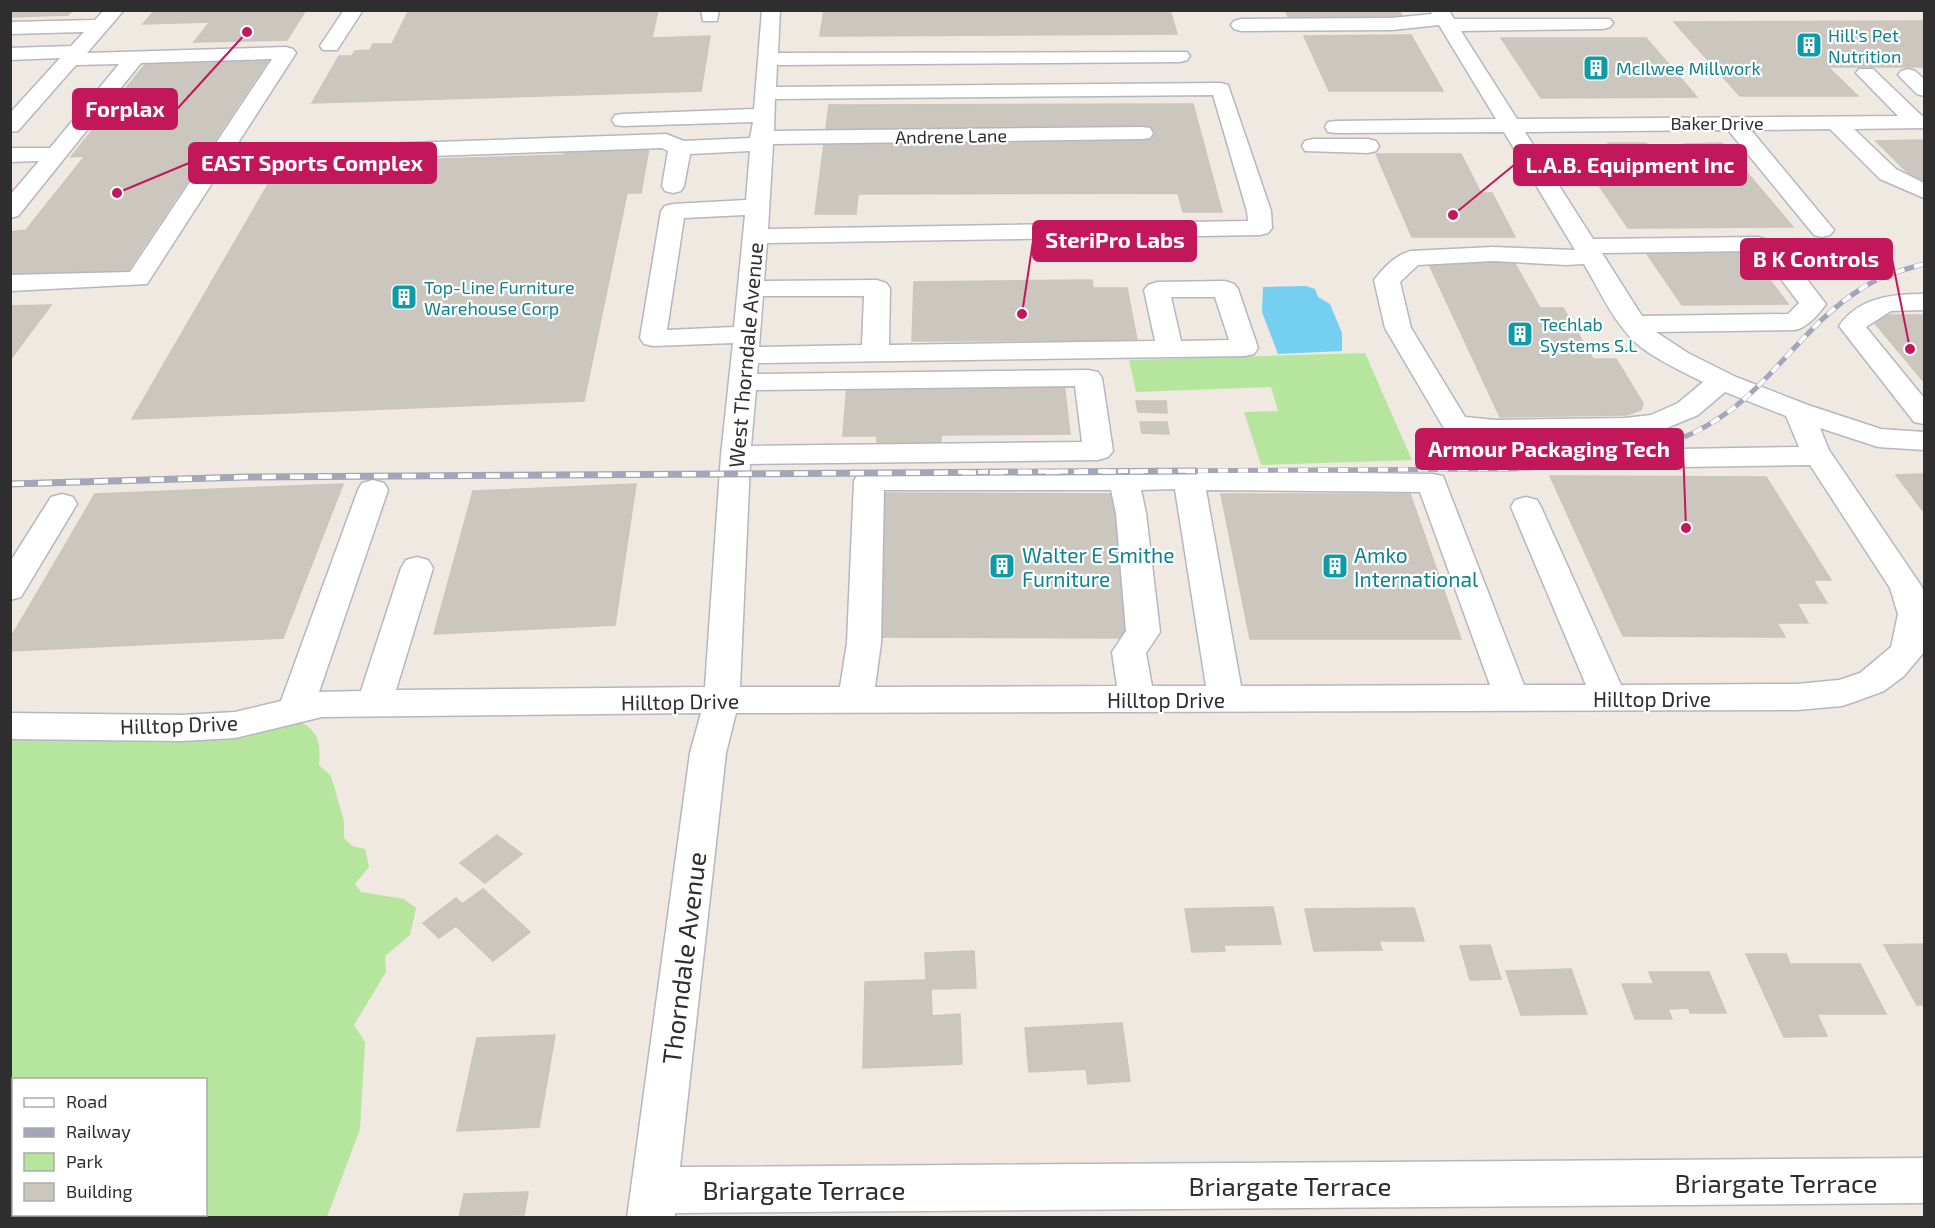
<svg xmlns="http://www.w3.org/2000/svg" width="1935" height="1228" font-family="'Exo 2',sans-serif">
<rect width="100%" height="100%" fill="#efe9e1"/>
<!-- green -->
<g fill="#b6e59e" fill-rule="evenodd">
<path d="M1365 353 1412 460 1261 465 1244 412 1278 411 1271 387 1136 392 1129 360Z"/>
<path d="M294 718C318 731 321 738 319 765L331 776 344 821V838L352 846 365 849 369 867 355 884 361 892 404 899 416 908 410 935 385 956 386 972 354 1025 365 1042 360 1129 327 1217H11V738ZM14 1080H206V1214H14Z"/>
</g>
<!-- water -->
<path fill="#75cff0" d="M1306 286 1315 289 1318 297 1330 304 1342 333V351L1278 354 1262 312 1263 287Z"/>
<!-- building -->
<g fill="#cbc7bf" stroke="#cbc5ba" stroke-width="1.5">
<path d="M10 10H73L68 15 10 17Z"/>
<path d="M155 10H306L287 40 194 42 210 22 143 24Z"/>
<path d="M409 10H658L652 38 710 36 701 91 312 103 339 56H352L355 51 370 50 373 44H392Z"/>
<path d="M824 10H1170L1177 34 820 36Z"/>
<path d="M1285 10H1399L1404 20 1290 21Z"/>
<path d="M1924 21V67H1828L1858 96H1740L1674 22Z"/>
<path d="M1411 35 1443 91H1329L1304 36Z"/>
<path d="M1501 38H1646L1697 97 1541 98Z"/>
<path d="M269 59 127 272 10 276V232L26 230 85 156 71 157 147 62Z"/>
<path d="M1193 104 1222 212H1183L1178 193 858 194 856 214H815L829 105Z"/>
<path d="M1924 140V187H1922L1876 141Z"/>
<path d="M1608 143H1646L1654 154H1691L1684 144 1722 143 1793 227 1628 228 1578 155H1616Z"/>
<path d="M649 148 641 193H627L584 401 132 419 280 164 564 155 565 151Z"/>
<path d="M1376 154H1461L1481 193H1492L1515 237H1412Z"/>
<path d="M1745 247 1788 304 1682 305 1643 248Z"/>
<path d="M1428 262H1514L1540 308H1563L1593 359H1616L1643 403 1641 410 1627 415 1500 417Z"/>
<path d="M1092 280 1093 288H1127L1137 340 912 341 914 282Z"/>
<path d="M51 305 10 360V306Z"/>
<path d="M1868 315H1924V382Z"/>
<path d="M1064 383 1070 434 941 435V446L877 447V436H843L847 384Z"/>
<path d="M1136 401H1166L1167 413 1138 412Z"/>
<path d="M1140 422H1167L1169 434 1142 433Z"/>
<path d="M1924 474V512L1896 475Z"/>
<path d="M1550 476 1766 477 1831 580H1813L1827 603H1797L1808 623H1777L1785 637 1623 636Z"/>
<path d="M343 484 283 638 10 651V639L95 494Z"/>
<path d="M636 484 615 625 434 634 473 491Z"/>
<path d="M885 493 1117 494 1133 638 874 637Z"/>
<path d="M1221 494H1410L1461 639H1250Z"/>
<path d="M497 835 522 854 485 883 460 863Z"/>
<path d="M483 889 530 932 493 961 456 926 439 938 423 923 456 898 462 904Z"/>
<path d="M1273 907 1281 944 1224 945 1225 951 1192 952 1185 909Z"/>
<path d="M1414 908 1424 941H1379L1382 950 1314 951 1305 909Z"/>
<path d="M1924 944V1005H1917L1884 945Z"/>
<path d="M1490 945 1501 979 1470 980 1460 946Z"/>
<path d="M974 951 976 988 931 989 932 1016 960 1014 962 1064 863 1068 865 982 926 980 925 953Z"/>
<path d="M1746 954H1786L1790 964H1860L1886 1014H1817L1827 1036 1784 1037Z"/>
<path d="M1571 969 1587 1014 1521 1015 1506 971Z"/>
<path d="M1649 972H1709L1726 1013H1690L1689 1008 1668 1009 1672 1019H1635L1622 984H1654Z"/>
<path d="M1122 1023 1130 1081 1088 1084 1086 1069 1029 1072 1025 1028Z"/>
<path d="M555 1035 539 1127 457 1131 477 1038Z"/>
<path d="M528 1192 524 1215H508L507 1218H459L464 1194Z"/>
</g>
<g fill="none" stroke-linecap="round" stroke-linejoin="round">
<!-- minor casing -->
<g stroke="#b4b7c1" stroke-width="3">
<g id="minor">
<path d="M104 10H124L87 53 286 47 293 49 296 53 147 284 10 291V275L130 272 272 59 141 63 18 216 10 218V195L39 161 10 162V148H50L119 64 76 65 18 131 10 132V113L60 58 10 60V48L71 46 84 32 10 34V22L95 20Z"/>
<path d="M344 10H363L337 50H323L320 46Z"/>
<path d="M701 10H719L717 21H703Z"/>
<path d="M762 10H780L778 53 1187 52 1190 56 1187 60 1180 62 777 65 776 87 1221 83 1228 85 1271 211 1272 228 1268 233 1260 235 767 243 764 281 877 280 886 283 890 288 889 345 1155 341 1144 290 1148 285 1157 282 1225 281 1234 284 1238 289 1258 348 1254 354 1245 356 758 363 757 374 1088 370 1098 372 1102 378 1113 451 1108 457 1098 460 750 464 740 687H840L847 643 854 481 858 474 869 472 1189 471 1432 474 1443 476 1524 685H1586L1511 507 1515 500 1526 497 1537 500 1541 507 1621 685 1797 684 1839 680 1860 673 1891 647 1898 614 1890 588 1810 465 1680 467 1670 464 1665 458 1670 452 1680 449 1799 447 1786 416 1725 392 1698 415 1657 432 1625 436 1495 438 1445 430 1385 328 1374 280C1383 268 1397 254 1411 251L1493 247 1575 250 1504 132 1336 133 1328 132 1325 127 1328 122 1336 121 1496 119 1439 25 1392 30 1241 31 1234 29 1231 25 1234 21 1241 19 1392 18 1432 14 1430 10H1449L1454 19H1610L1613 23 1610 27 1603 29 1461 31 1517 119 1898 116 1856 73 1859 69H1873L1922 116H1924V128L1854 129 1896 169 1924 183V198L1880 179 1830 129 1751 130 1834 230 1830 235 1822 237 1814 235 1728 130 1525 132 1593 239 1758 237 1780 244 1822 299 1826 304C1818 315 1808 327 1795 330L1656 332 1688 353 1736 377 1808 405 1881 429 1924 432V450L1878 447 1820 428 1829 450 1922 587 1924 595V652L1904 676 1884 691 1854 702 1842 706 1797 710 736 713 726 753 680 1167 1924 1158V1203L675 1213V1218H627L690 753 701 713 322 717 235 738 181 741 10 739V713L181 715 235 712 281 701 358 490 362 483 373 480 384 483 388 490 319 692 361 691 401 568 406 560 417 557 428 560 433 568 396 690 705 687 721 455 733 343 653 346 644 344 640 338 661 211 665 206 673 204 746 200 750 151 690 154 684 186 681 191 673 193 665 191 662 186 668 151 662 148 260 162 252 160 249 155 252 150 260 148 666 134 684 141 750 138 753 122 623 126 615 125 612 120 615 115 623 114 754 109ZM1213 95 1247 211 1248 221 768 229 773 144 1142 139 1150 138 1153 133 1150 128 1142 127 774 131 775 99ZM745 215 734 327 667 330 684 218ZM1755 251 1762 254 1799 303 1788 314 1642 316 1602 253ZM1493 261 1566 265 1584 264C1600 291 1616 328 1642 348 1661 362 1683 372 1703 382L1678 403 1651 415 1625 418 1495 420 1465 417 1411 328 1400 282 1418 265ZM763 296H864L862 345 759 347ZM1171 297H1215L1229 340 1181 341ZM1075 386 1082 442 751 446 756 390ZM1175 489 1206 686H1152L1146 653 1160 632 1146 513 1141 490ZM884 490H1111L1116 513 1126 631 1112 652 1117 686 875 687 881 643ZM1206 490 1420 492 1490 685 1241 686Z"/>
<path d="M1908 69 1915 71 1924 79V96L1917 94 1898 75 1901 71Z"/>
<path d="M1313 139H1368L1376 141 1379 146 1376 151 1368 153 1305 151 1302 146 1305 141Z"/>
<path d="M1924 294V310L1891 311 1866 327 1924 398V424L1914 422 1839 326C1859 297 1892 294 1924 294Z"/>
<path d="M62 494 73 497 77 504 21 597 10 600V562L51 497Z"/>
</g>
</g>
<!-- minor -->
<use href="#minor" fill="#fff" fill-rule="evenodd"/>
<!-- rail-far1 casing -->
<g stroke="#a3a6b8" stroke-width="5">
<path id="rail-far1" d="M958 472 1511 469C1586 465 1665 458 1728 412 1777 376 1809 321 1861 289 1880 276 1902 270 1924 264"/>
</g>
<!-- rail casing -->
<g stroke="#a3a6b8" stroke-width="7">
<path id="rail" d="M10 484 247 477 1195 471"/>
</g>
<!-- rail-far1 -->
<use href="#rail-far1" stroke="#fff" stroke-width="4" stroke-dasharray="10" stroke-linecap="butt"/>
<!-- rail -->
<use href="#rail" stroke="#fff" stroke-width="4.5" stroke-dasharray="14" stroke-linecap="butt"/>
</g>
<!-- icons -->
<defs>
<g id="building-square" transform="scale(1.35)"><rect x="-9" y="-9" width="18" height="18" rx="4" fill="#0f9aa8" stroke="#fff"/><path d="M-4-6H4V6H1V3H-1V6H-4ZM-2.5-4.3h1.7v1.8h-1.7ZM.8-4.3h1.7v1.8H.8ZM-2.5-1h1.7V.8h-1.7ZM.8-1h1.7V.8H.8Z" fill="#fff"/></g>
</defs>
<g fill-rule="evenodd">
<use href="#building-square" x="1809" y="45"/>
<use href="#building-square" x="1596" y="68"/>
<use href="#building-square" x="404" y="297"/>
<use href="#building-square" x="1520" y="334"/>
<use href="#building-square" x="1002" y="566"/>
<use href="#building-square" x="1335" y="566"/>
</g>
<g text-anchor="middle" dominant-baseline="central" stroke-width="4.5" stroke-linejoin="round" paint-order="stroke">
<!-- far-culture labels -->
<g font-size="18" fill="#0d838f" stroke="#fff" text-anchor="start">
<text x="1828" y="35">Hill's Pet<tspan x="1828" dy="21">Nutrition</tspan></text>
<text x="1616" y="68">McIlwee Millwork</text>
<text x="424" y="287">Top-Line Furniture<tspan x="424" dy="21">Warehouse Corp</tspan></text>
<text x="1540" y="324">Techlab<tspan x="1540" dy="21">Systems S.L</tspan></text>
</g>
<!-- far-street labels -->
<g font-size="18" fill="#2e2e2e" stroke="#fff">
<text x="1717" y="123">Baker Drive</text>
<text transform="translate(951 136) rotate(-1)">Andrene Lane</text>
</g>
<!-- street labels -->
<g font-size="21" fill="#2e2e2e" stroke="#fff">
<text transform="translate(745 355) rotate(-85)">West Thorndale Avenue</text>
<text x="1652" y="698">Hilltop Drive</text>
<text x="1166" y="699">Hilltop Drive</text>
<text transform="translate(680 701) rotate(-1)">Hilltop Drive</text>
<text transform="translate(179 724) rotate(-2)">Hilltop Drive</text>
</g>
<!-- culture labels -->
<g font-size="21" fill="#0d838f" stroke="#fff" text-anchor="start">
<text x="1022" y="554">Walter E Smithe<tspan x="1022" dy="24">Furniture</tspan></text>
<text x="1354" y="554">Amko<tspan x="1354" dy="24">International</tspan></text>
</g>
<!-- near-street labels -->
<g font-size="26" fill="#2e2e2e" stroke="#fff">
<text transform="translate(683 958) rotate(-83)">Thorndale Avenue</text>
<text x="1776" y="1182">Briargate Terrace</text>
<text x="1290" y="1185">Briargate Terrace</text>
<text x="804" y="1189">Briargate Terrace</text>
</g>
</g>
<!-- callouts -->
<path fill="none" stroke="#c2185b" stroke-width="2" d="M247 32L177 109M117 193L189 163M1453 215L1514 165M1022 314L1033 241M1910 349L1892 259M1686 528L1683 449"/>
<g fill="#c2185b" stroke="#fff" stroke-width="2">
<circle cx="247" cy="32" r="6"/>
<circle cx="117" cy="193" r="6"/>
<circle cx="1453" cy="215" r="6"/>
<circle cx="1022" cy="314" r="6"/>
<circle cx="1910" cy="349" r="6"/>
<circle cx="1686" cy="528" r="6"/>
</g>
<g fill="#c2185b" stroke="#c2185b" stroke-width="2">
<rect x="73" y="89" width="104" height="40" rx="6"/>
<rect x="189" y="143" width="247" height="40" rx="6"/>
<rect x="1514" y="145" width="232" height="40" rx="6"/>
<rect x="1033" y="221" width="163" height="40" rx="6"/>
<rect x="1741" y="239" width="151" height="40" rx="6"/>
<rect x="1416" y="429" width="267" height="40" rx="6"/>
</g>
<g font-size="22" text-anchor="middle" font-weight="bold" fill="#fff">
<text x="125" y="117">Forplax</text>
<text x="312" y="171">EAST Sports Complex</text>
<text x="1630" y="173">L.A.B. Equipment Inc</text>
<text x="1115" y="248">SteriPro Labs</text>
<text x="1816" y="267">B K Controls</text>
<text x="1549" y="457">Armour Packaging Tech</text>
</g>
<!-- border -->
<rect width="1935" height="1228" fill="none" stroke="#2e2e2e" stroke-width="24"/>
<!-- legend -->
<rect x="12" y="1078" width="195" height="138" fill="#ffffff" stroke="#ababab" stroke-width="1.5"/>
<rect x="24" y="1098" width="30" height="9" fill="#ffffff" stroke="#ababab" stroke-width="1.5"/>
<text x="66" y="1108" font-size="18" fill="#2e2e2e">Road</text>
<rect x="24" y="1128" width="30" height="9" fill="#a3a6b8" stroke="#ababab" stroke-width="1.5"/>
<text x="66" y="1138" font-size="18" fill="#2e2e2e">Railway</text>
<rect x="24" y="1153" width="30" height="18" fill="#b6e59e" stroke="#ababab" stroke-width="1.5"/>
<text x="66" y="1168" font-size="18" fill="#2e2e2e">Park</text>
<rect x="24" y="1183" width="30" height="18" fill="#cbc7bf" stroke="#ababab" stroke-width="1.5"/>
<text x="66" y="1198" font-size="18" fill="#2e2e2e">Building</text>
</svg>
